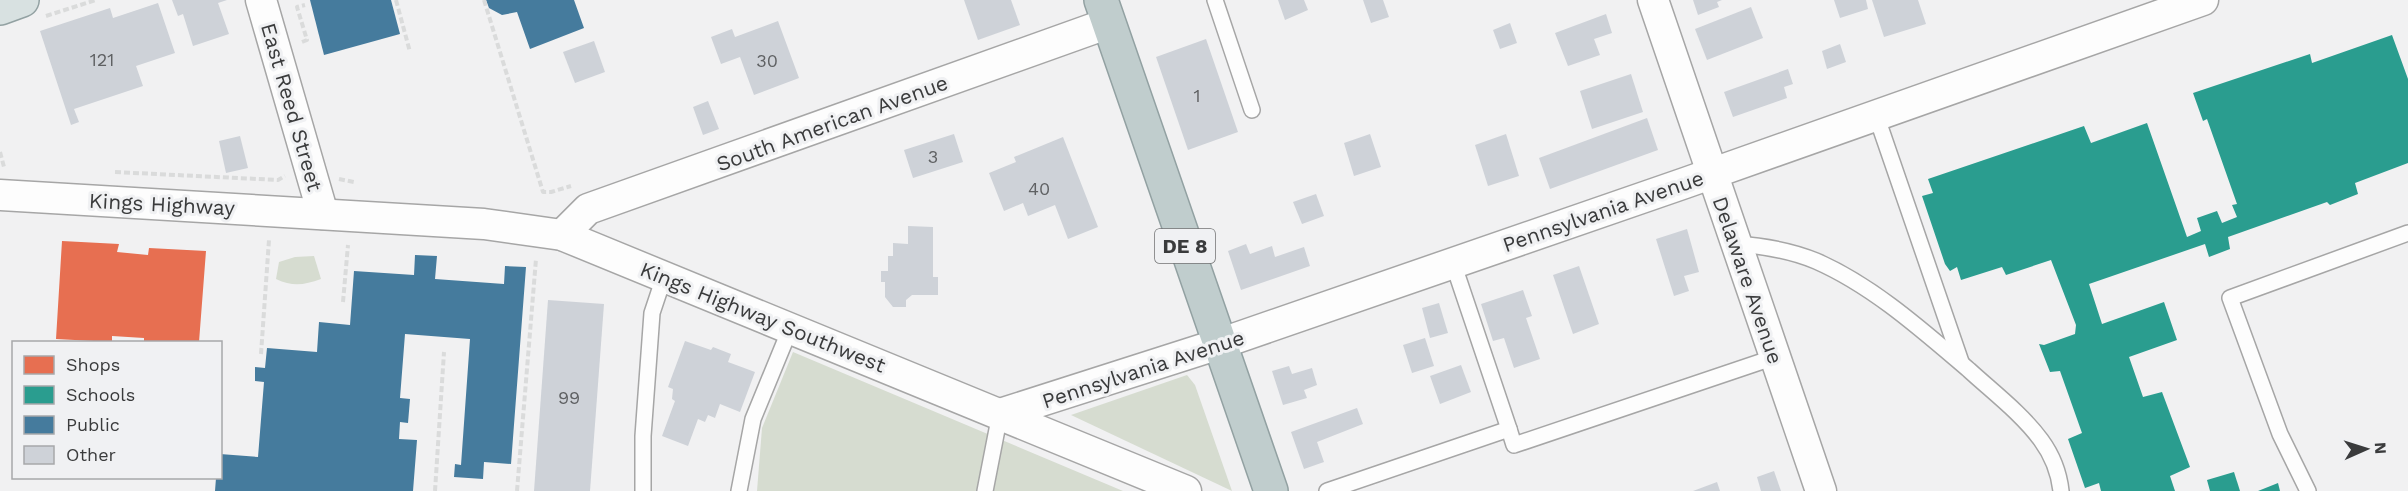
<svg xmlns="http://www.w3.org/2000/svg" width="2408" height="491" font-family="'Work Sans',sans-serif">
<rect width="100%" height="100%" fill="#f1f1f2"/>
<!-- green -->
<g fill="#d6dcd0">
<path d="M314 256 321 279C304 285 293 287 276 279L279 262 295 257Z"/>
<path d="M793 352 1123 491H757L762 428Z"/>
<path d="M1187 375 1195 385 1232 491 1071 415Z"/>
</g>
<!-- shops -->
<path fill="#e76f51" d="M62 241 119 244 117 252 148 255 149 248 206 251 199 342H144V338L112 336V342L56 339Z"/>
<!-- schools -->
<g fill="#2a9d8f">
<path d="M2392 35 2408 79V163L2355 183 2358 194 2330 205 2327 202 2228 237 2230 249 2209 257 2205 244 2089 284 2102 324 2164 302 2177 340 2129 357 2143 397 2162 392 2190 467 2170 476 2175 491H2101L2099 483 2085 488 2068 439 2082 433 2060 371 2050 372 2039 344 2044 345 2075 334 2076 325 2051 260 2006 275 2002 267 1961 280 1957 267 1950 271 1945 264 1922 196 1933 193 1928 179 2084 126 2091 143 2147 123 2187 237 2201 231 2197 218 2217 211 2222 223 2237 217 2232 205 2237 204 2207 119 2203 121 2193 93 2310 54 2312 63Z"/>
<path d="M2234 472 2240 491H2210L2207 480Z"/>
<path d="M2278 483 2280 491H2258Z"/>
</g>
<!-- public -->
<g fill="#457b9d">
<path d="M310 0H391L400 34 324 55Z"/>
<path d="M486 0H574L584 28 530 49 517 12 502 15 489 8Z"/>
<path d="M415 255 437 256 435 279 504 284 505 266 526 267 511 464 484 462 483 479 454 477 455 464 461 465 470 339 405 334 400 398 410 399 408 423 400 422 399 439 417 440 413 491H215L216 478H220V454L258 457 264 382 255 381V367L265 368 267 348 317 352 319 322 350 325 354 271 414 275Z"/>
</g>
<!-- building -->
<g fill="#ced2d8">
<path d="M172 0H227L218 3 229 34 193 46 183 14 178 16Z"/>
<path d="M964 0H1011L1020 25 978 40Z"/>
<path d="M1278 0H1304L1308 10 1285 20Z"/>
<path d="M1363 0H1383L1389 17 1371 23Z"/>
<path d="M1693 0H1722L1717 2 1719 7 1698 15Z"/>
<path d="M1834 0H1866L1868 9 1840 18Z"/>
<path d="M1872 0H1918L1926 24 1884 37Z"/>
<path d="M158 3 175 53 136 66 143 86 74 109 79 122 71 125 40 31 110 8 113 18Z"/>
<path d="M1751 7 1763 38 1707 60 1695 29Z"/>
<path d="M1606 14 1612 33 1594 39 1600 55 1568 66 1555 33Z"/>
<path d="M778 21 799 78 754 95 740 57 721 64 711 37 732 29 735 37Z"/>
<path d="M1510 23 1517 43 1500 49 1493 30Z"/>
<path d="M1206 39 1238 132 1188 150 1156 57Z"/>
<path d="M594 41 605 72 575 83 563 52Z"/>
<path d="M1840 44 1846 62 1827 69 1822 51Z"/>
<path d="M1788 69 1793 84 1784 87 1787 98 1733 117 1724 92Z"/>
<path d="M1631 74 1643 112 1592 129 1580 91Z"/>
<path d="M708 101 719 129 703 135 693 107Z"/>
<path d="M1647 118 1658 150 1550 189 1539 158Z"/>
<path d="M954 134 963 162 913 178 904 150Z"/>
<path d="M1370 134 1381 167 1354 176 1344 143Z"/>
<path d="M1506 134 1519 176 1488 186 1475 145Z"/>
<path d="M240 136 248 168 226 173 219 141Z"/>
<path d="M1063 137 1098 227 1068 239 1055 205 1028 216 1023 203 1004 211 989 173 1016 162 1014 157Z"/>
<path d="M1316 194 1324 216 1302 224 1293 202Z"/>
<path d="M908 226 933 227V277H938V295H912L906 300V307H893L885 297V282H881V271H888V256H893V243L908 244Z"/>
<path d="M1687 229 1699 272 1684 276 1689 291 1674 296 1656 239Z"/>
<path d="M1246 244 1250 254 1272 246 1275 257 1304 247 1310 266 1241 290 1228 251Z"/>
<path d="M1579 266 1599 324 1573 334 1553 275Z"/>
<path d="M1523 290 1532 316 1526 318 1540 359 1514 368 1504 338 1493 341 1481 304Z"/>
<path d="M548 300 604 304 590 491H534Z"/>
<path d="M1439 303 1448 333 1430 338 1422 308Z"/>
<path d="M1425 338 1434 366 1412 373 1403 345Z"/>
<path d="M685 341 711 350 713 347 731 354 728 362 755 372 740 412 720 404 715 418 708 415 705 422 698 419 688 446 662 436 675 401 672 399 673 389 668 387Z"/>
<path d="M1461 365 1471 392 1440 404 1430 376Z"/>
<path d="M1289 366 1292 374 1312 368 1317 385 1304 390 1307 398 1283 405 1272 371Z"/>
<path d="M1357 408 1363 424 1317 442 1324 462 1304 469 1291 432Z"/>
<path d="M1774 471 1781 491H1761L1757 477Z"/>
<path d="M1717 482 1720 491H1693Z"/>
</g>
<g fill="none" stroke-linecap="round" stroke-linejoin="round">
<!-- lane casing -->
<g stroke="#a6a6a6" stroke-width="18">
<g id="lane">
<path d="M1215 0 1252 110"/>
<path d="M1876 115 1961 362"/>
<path d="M1736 244C1764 246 1790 250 1816 261 1873 286 1922 330 1969 370 1993 392 2022 414 2041 440 2052 455 2059 473 2061 491"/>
<path d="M1453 263 1509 429"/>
<path d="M643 491V436L652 313 664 277"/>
<path d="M739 491 753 419 790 329"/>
<path d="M985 491 1000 414"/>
<path d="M1327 491 1509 429 1514 445 1775 357"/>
<path d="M2308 491 2280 434 2230 298 2408 233"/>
</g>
</g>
<!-- street casing -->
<g stroke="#a6a6a6" stroke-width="33">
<g id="street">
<path d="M261 0 323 214"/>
<path d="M1653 0 1821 491"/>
<path d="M0 195 484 224 562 235 1186 491"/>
<path d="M562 235 588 209 1109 23"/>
<path d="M1000 414 1219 344 1685 183 2203 0"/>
</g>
</g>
<!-- primary casing -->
<g stroke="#92a1a2" stroke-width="36">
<path id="primary" d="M0 8 22 0"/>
</g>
<!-- highway casing -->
<g stroke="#92a1a2" stroke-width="36">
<path id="highway" d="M1101 0 1271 491"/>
</g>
<!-- path -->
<g stroke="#dadbdb" stroke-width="4" stroke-dasharray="6 3" stroke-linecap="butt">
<path d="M396 0 410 52"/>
<path d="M484 0 543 192H551L571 186"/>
<path d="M46 16 96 0"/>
<path d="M302 42 307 40 297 7 305 5"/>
<path d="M0 152 4 167"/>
<path d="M115 172 278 180 285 176"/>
<path d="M339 179 354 182"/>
<path d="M343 302 348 245"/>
<path d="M261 354 269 240"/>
<path d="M435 491 444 352"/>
<path d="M517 491 536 259"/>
</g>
<!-- lane -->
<use href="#lane" stroke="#fdfdfd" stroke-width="15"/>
<!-- street -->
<use href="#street" stroke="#fdfdfd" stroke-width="30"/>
<!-- primary -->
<use href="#primary" stroke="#d8e1e1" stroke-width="33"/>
<!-- highway -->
<use href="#highway" stroke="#c0cdcd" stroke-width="33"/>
</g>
<g text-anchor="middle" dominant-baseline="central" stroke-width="6" stroke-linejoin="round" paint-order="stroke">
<!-- number labels -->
<g font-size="18" fill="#5f6163">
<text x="102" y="59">121</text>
<text x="767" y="60">30</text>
<text x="1197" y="95">1</text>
<text x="933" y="156">3</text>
<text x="1039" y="188">40</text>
<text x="569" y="397">99</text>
</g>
<!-- shield labels -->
<rect fill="#f0f1f3" stroke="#717273" stroke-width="1.5" x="1155" y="229" width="60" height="34" rx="4.5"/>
<g font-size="20" font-weight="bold" fill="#3a3b3c">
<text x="1185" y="246">DE 8</text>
</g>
<!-- street labels -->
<g font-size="21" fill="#3a3b3c" stroke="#f0f1f3">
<text transform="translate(292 107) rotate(74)">East Reed Street</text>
<text transform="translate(832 123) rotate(-20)">South American Avenue</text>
<text transform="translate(162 204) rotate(3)">Kings Highway</text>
<text transform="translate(1603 211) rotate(-19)">Pennsylvania Avenue</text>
<text transform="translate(1748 280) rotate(71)">Delaware Avenue</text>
<text transform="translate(763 317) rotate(22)">Kings Highway Southwest</text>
<text transform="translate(1143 369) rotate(-18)">Pennsylvania Avenue</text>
</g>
</g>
<!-- legend -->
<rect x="12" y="341" width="210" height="138" fill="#f0f1f3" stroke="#a7a8aa" stroke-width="1.5"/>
<rect x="24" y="356" width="30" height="18" fill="#e76f51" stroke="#a7a8aa" stroke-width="1.5"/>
<text x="66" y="371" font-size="18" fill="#3a3b3c">Shops</text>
<rect x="24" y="386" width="30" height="18" fill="#2a9d8f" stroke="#a7a8aa" stroke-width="1.5"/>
<text x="66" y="401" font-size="18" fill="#3a3b3c">Schools</text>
<rect x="24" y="416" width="30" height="18" fill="#457b9d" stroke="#a7a8aa" stroke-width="1.5"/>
<text x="66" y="431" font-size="18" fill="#3a3b3c">Public</text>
<rect x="24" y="446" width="30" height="18" fill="#ced2d8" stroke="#a7a8aa" stroke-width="1.5"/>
<text x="66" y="461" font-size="18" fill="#3a3b3c">Other</text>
<!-- north arrow -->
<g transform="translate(2366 449) rotate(87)" stroke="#f0f1f3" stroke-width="4.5" paint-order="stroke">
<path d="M0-4.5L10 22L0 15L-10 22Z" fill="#3a3b3c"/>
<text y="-9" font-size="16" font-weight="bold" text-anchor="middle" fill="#3a3b3c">N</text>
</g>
</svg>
